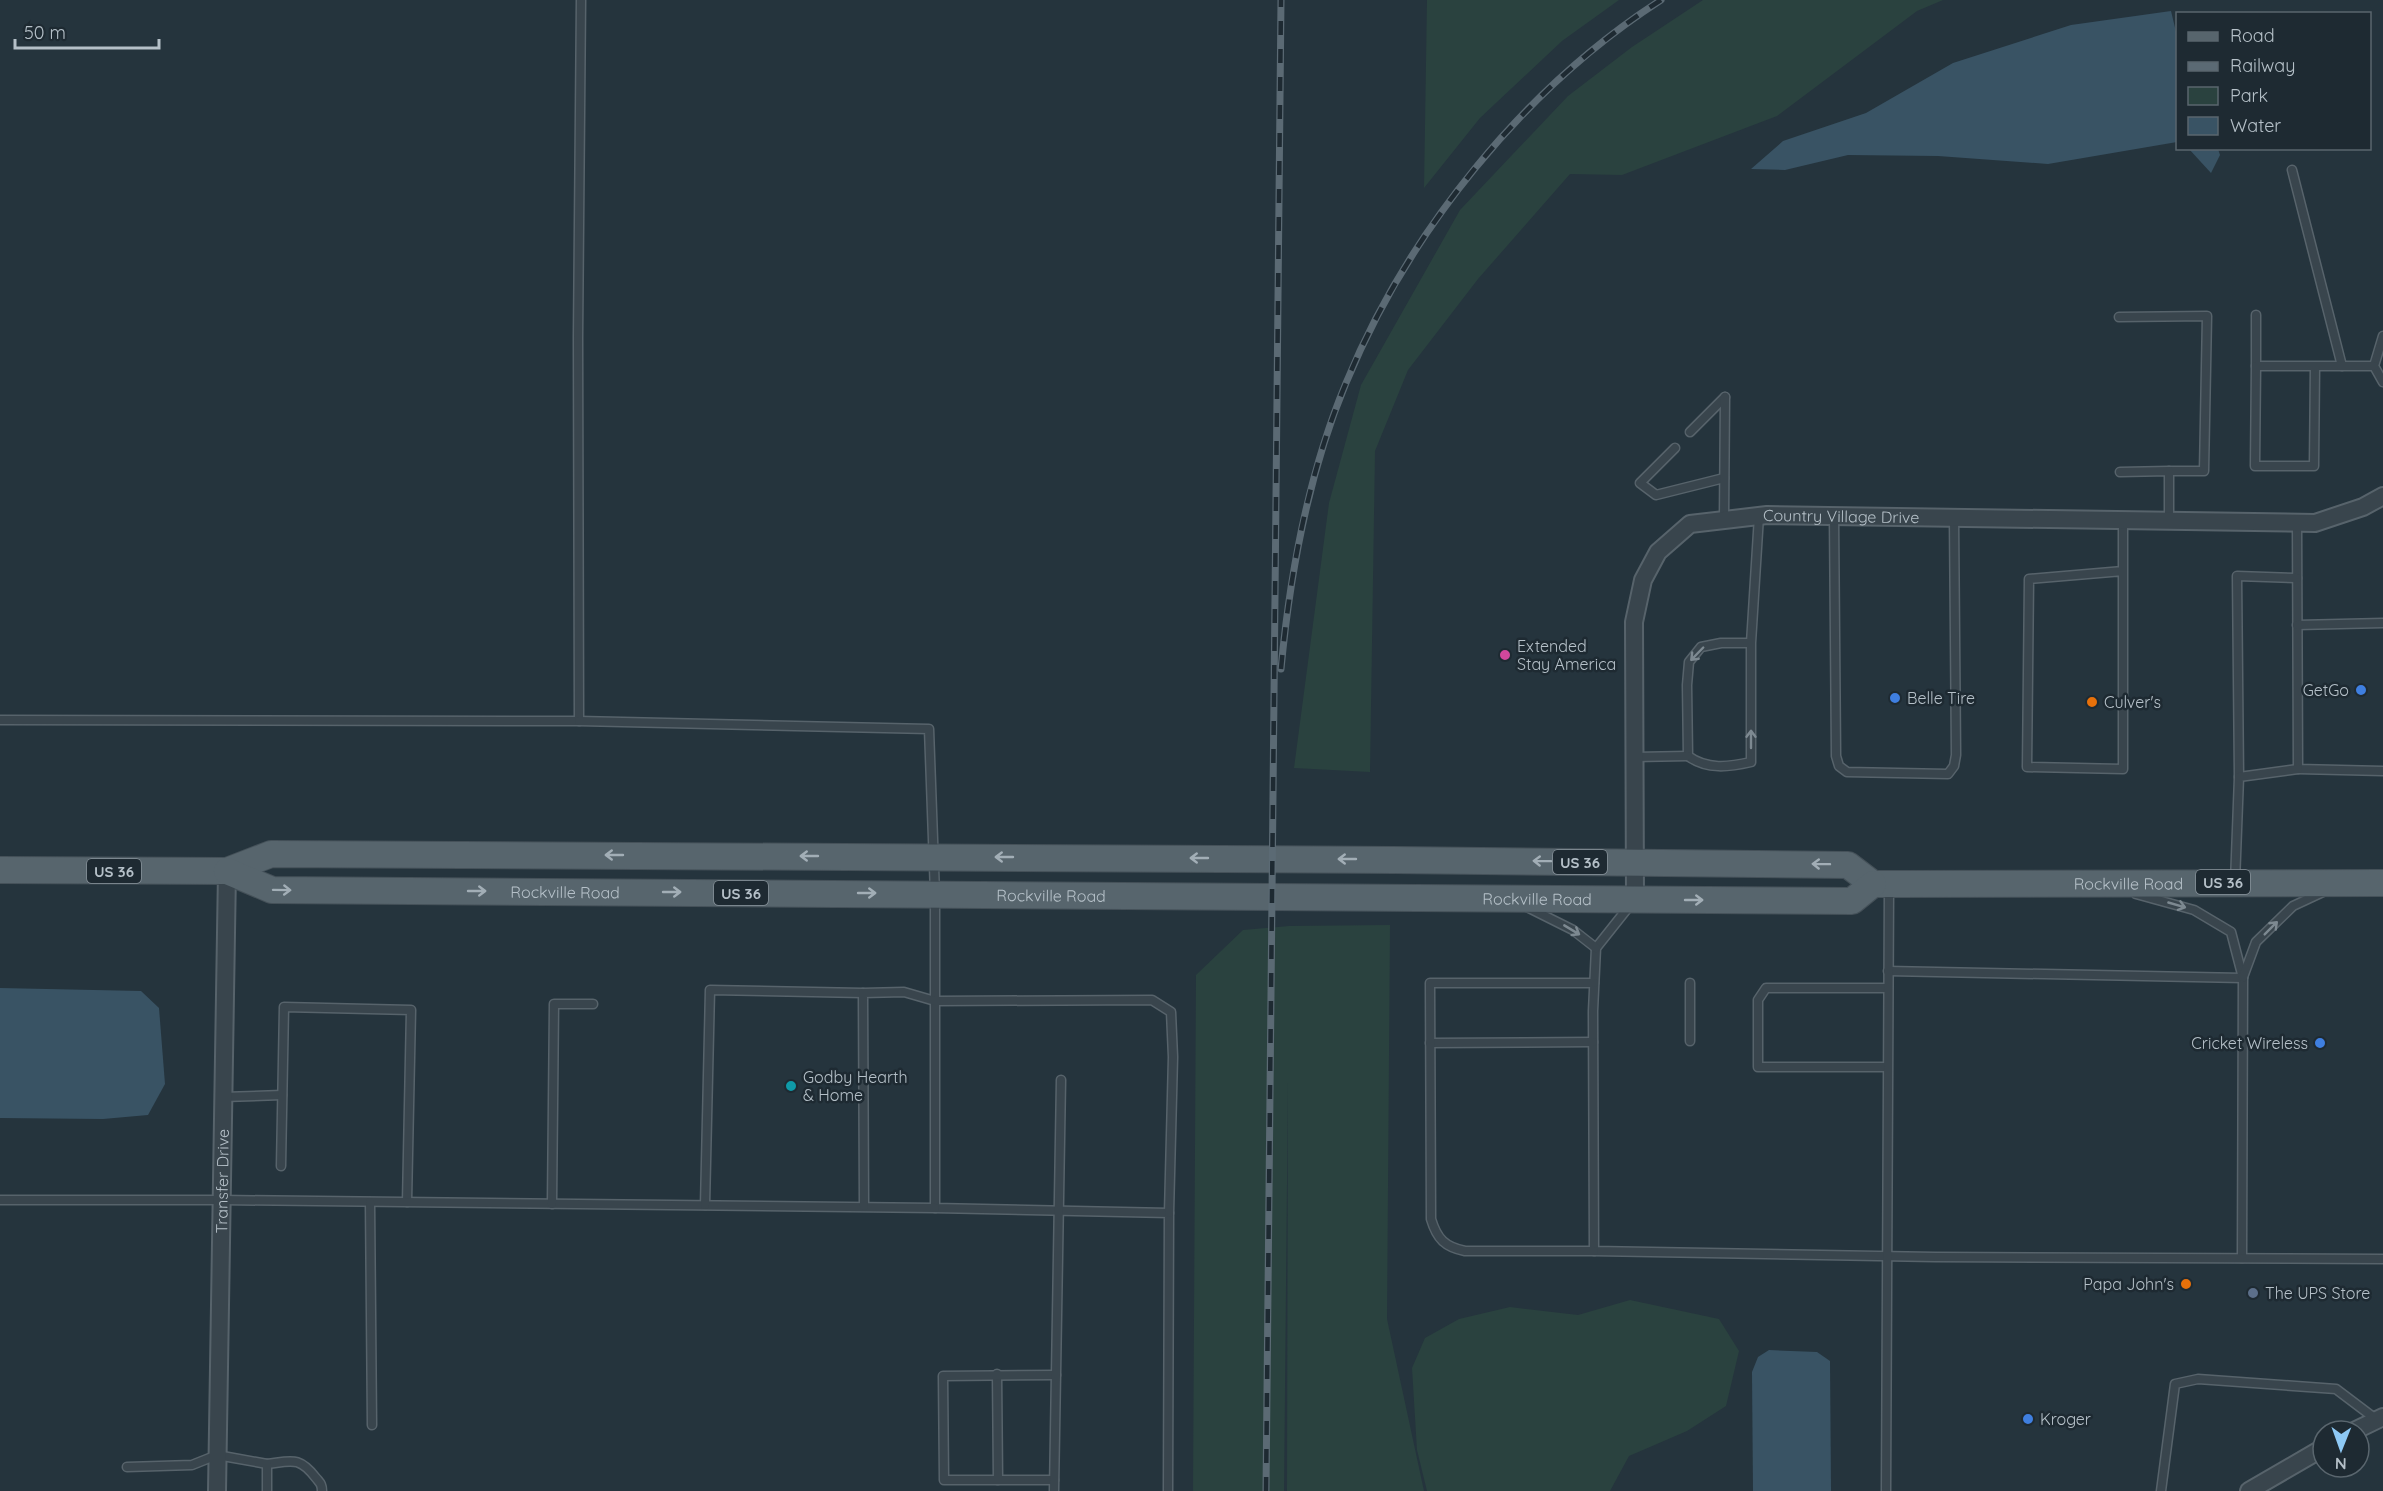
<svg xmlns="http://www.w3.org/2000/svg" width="2383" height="1491" font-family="Quicksand,sans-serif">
<rect width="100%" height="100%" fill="#25343d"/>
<!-- green -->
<g fill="#2a423f">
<path d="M1427 0H1619L1562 41 1480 118 1424 188Z"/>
<path d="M1703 0H1943L1917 11 1777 116 1622 175 1570 174 1478 279 1408 370 1375 451 1370 772 1294 768 1329 503 1361 385 1460 210 1568 96 1632 47Z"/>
<path d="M1390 925 1387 1319 1424 1491H1287L1288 1080 1284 1491H1193L1196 975 1243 930 1289 926Z"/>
<path d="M1630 1300 1719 1319 1739 1351 1726 1406 1687 1431 1629 1456 1610 1491H1427L1417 1450 1412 1368 1425 1338 1459 1319 1510 1307 1578 1315Z"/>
</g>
<!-- water -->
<g fill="#395364">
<path d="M2171 11 2177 36V142L2048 164 1938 156 1848 155 1785 170 1751 169 1783 141 1866 113 1953 63 2071 25Z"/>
<path d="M2189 149H2218L2220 155 2211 173Z"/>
<path d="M0 988 141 991 159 1008 165 1084 148 1115 103 1119 0 1118Z"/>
<path d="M1769 1350 1817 1352 1830 1361 1831 1491H1753L1752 1372 1758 1357Z"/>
</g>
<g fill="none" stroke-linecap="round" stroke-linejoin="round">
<!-- service casing -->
<g stroke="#57636b" stroke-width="11">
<g id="service">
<path d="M2292 170 2342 366"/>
<path d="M2119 317 2207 316 2204 471H2169"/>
<path d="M2383 336 2374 366 2383 382"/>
<path d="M2256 366V315"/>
<path d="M2315 366 2314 466H2255L2256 366H2374"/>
<path d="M1690 432 1725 397"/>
<path d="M1675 448 1640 483 1656 495 1724 478"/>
<path d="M2120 472 2169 471V521"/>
<path d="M1834 516 1836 756 1839 766 1847 772 1948 774 1954 766 1956 755 1954 518"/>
<path d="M1724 520 1725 397"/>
<path d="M2123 520V769L2027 767 2029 579 2123 571"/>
<path d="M2297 523 2298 769 2383 771"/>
<path d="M2297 625 2383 623"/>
<path d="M1751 643H1721L1701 647 1689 662 1687 685 1688 756C1707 770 1729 767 1751 762V643L1759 516"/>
<path d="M0 720 579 721 578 338 581 0"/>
<path d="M579 721 929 729 935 894V1208L1169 1213 1168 1491"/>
<path d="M1635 757 1688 756"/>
<path d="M2239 777 2237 576 2297 578"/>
<path d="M2235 882 2239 777 2298 769"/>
<path d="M2136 894 2194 910 2231 932 2243 978 2242 1258"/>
<path d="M1631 904 1596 948 1593 1011 1594 1251 1935 1257 2383 1259"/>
<path d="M1527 907 1573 930 1596 948"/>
<path d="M1888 971 2243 978"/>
<path d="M2243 977 2256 942 2293 906 2323 892"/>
<path d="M1690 1041V983"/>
<path d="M1430 1043 1593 1042"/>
<path d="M1887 1067H1758V1000L1766 988H1888"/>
<path d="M223 1097 282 1095"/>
<path d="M281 1166 284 1007 411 1010 407 1202"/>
<path d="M0 1200H222L935 1208"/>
<path d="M370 1202 372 1425"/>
<path d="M552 1204 554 1004H593"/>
<path d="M705 1205 710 990 863 993"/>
<path d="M864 1206 863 993 904 992 935 1001 1152 1000 1171 1012 1173 1057 1169 1213"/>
<path d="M1594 1251H1465C1445 1247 1437 1239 1431 1219L1430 983H1594"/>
<path d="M997 1374 998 1480"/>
<path d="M267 1464C292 1461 299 1456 316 1478 320 1483 322 1484 322 1491"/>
<path d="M127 1467 192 1465 217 1455 267 1464V1491"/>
<path d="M1054 1480H944L943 1376 1056 1375"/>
<path d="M1054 1491 1061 1080"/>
<path d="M1886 1491 1889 888"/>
<path d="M2161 1491 2175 1384 2198 1379 2336 1389 2377 1420"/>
</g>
</g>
<!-- minor casing -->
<g stroke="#57636b" stroke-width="20">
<g id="minor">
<path id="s1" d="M1635 899 1634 622 1643 580 1658 552 1690 524 1767 515 2315 523 2363 507 2383 496"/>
<path d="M2354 1431 2383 1417"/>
<path id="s2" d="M217 1491 227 871"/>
<path d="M2249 1491 2323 1448"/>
</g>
</g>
<!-- primary casing -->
<g stroke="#455159" stroke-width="28">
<g id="primary">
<path id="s3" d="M0 870 227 871 271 854 1395 860 1848 865 1873 884H1889L2383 883"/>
<path id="s4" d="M227 871 272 890 1852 901 1873 884"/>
</g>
</g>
<!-- service -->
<use href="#service" stroke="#39454d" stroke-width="8"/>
<!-- minor -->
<use href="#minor" stroke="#39454d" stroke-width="16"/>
<!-- primary -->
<use href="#primary" stroke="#57656d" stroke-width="26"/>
<!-- rail casing -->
<g stroke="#5b6a74" stroke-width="7">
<g id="rail">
<path d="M1281 669C1290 572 1308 474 1346 383 1408 232 1524 88 1661 0"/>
<path d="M1266 1491 1281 0"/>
</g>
</g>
<!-- rail -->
<use href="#rail" stroke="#1e2a32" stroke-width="4.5" stroke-dasharray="14" stroke-linecap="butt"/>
</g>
<!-- one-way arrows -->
<defs><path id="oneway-shaft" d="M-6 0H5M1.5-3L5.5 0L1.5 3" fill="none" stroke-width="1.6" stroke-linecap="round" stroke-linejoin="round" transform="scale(1.5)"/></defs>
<g stroke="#7d8991">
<use href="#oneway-shaft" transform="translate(1697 654) rotate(134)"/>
<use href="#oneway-shaft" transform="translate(1751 739) rotate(-90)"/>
<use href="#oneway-shaft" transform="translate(2177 905) rotate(16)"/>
<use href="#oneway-shaft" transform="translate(2271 928) rotate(-45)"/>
<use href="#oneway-shaft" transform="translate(1572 930) rotate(31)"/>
</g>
<g stroke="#a2aeb6">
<use href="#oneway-shaft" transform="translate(614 855) rotate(-180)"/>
<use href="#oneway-shaft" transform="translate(809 856) rotate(-180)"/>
<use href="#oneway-shaft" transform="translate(1004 857) rotate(-180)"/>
<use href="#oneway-shaft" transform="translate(1199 858) rotate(-180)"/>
<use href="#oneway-shaft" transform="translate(1347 859) rotate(-180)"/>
<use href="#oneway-shaft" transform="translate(1542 861) rotate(-179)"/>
<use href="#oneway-shaft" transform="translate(1821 864) rotate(-179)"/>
<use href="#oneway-shaft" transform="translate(282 890) rotate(1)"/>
<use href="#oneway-shaft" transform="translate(477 891)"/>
<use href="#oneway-shaft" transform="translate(672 892)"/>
<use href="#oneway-shaft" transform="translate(867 893)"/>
<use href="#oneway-shaft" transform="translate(1694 900)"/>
</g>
<!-- markers -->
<circle fill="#d1479c" stroke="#1e2a32" stroke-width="2" cx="1505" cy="655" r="6"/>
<g fill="#3f7fe0" stroke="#1e2a32" stroke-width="2">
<circle cx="2361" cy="690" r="6"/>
<circle cx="1895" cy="698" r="6"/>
<circle cx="2320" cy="1043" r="6"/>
<circle cx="2028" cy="1419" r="6"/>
</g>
<g fill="#e8710a" stroke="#1e2a32" stroke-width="2">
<circle cx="2092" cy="702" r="6"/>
<circle cx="2186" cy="1284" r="6"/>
</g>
<circle fill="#0f9aa8" stroke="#1e2a32" stroke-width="2" cx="791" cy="1086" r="6"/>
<circle fill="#5c6f8a" stroke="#1e2a32" stroke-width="2" cx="2253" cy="1293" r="6"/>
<g text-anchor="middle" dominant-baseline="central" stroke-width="5" stroke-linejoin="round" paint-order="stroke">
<!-- shield labels -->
<g fill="#1e2a32" stroke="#88939b" stroke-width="1.5">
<rect x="1553" y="850" width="54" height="24" rx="4.5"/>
<rect x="87" y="859" width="54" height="24" rx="4.5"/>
<rect x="2196" y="870" width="54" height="24" rx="4.5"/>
<rect x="714" y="881" width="54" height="24" rx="4.5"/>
</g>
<g font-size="15" font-weight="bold" fill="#b5c0c8">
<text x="1580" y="862">US 36</text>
<text x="114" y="871">US 36</text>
<text x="2223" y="882">US 36</text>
<text x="741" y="893">US 36</text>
</g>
<!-- street labels -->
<g font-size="16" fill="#b5c0c8" stroke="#1e2a32">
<text stroke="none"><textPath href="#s1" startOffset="546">Country Village Drive</textPath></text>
<text stroke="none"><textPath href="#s3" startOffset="2138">Rockville Road</textPath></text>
<text stroke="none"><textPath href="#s4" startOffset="342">Rockville Road</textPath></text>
<text stroke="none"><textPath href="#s4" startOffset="828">Rockville Road</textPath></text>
<text stroke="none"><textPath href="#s4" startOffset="1314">Rockville Road</textPath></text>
<text stroke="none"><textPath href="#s2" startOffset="310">Transfer Drive</textPath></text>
</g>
<!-- poi labels -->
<g font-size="16" fill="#b5c0c8" stroke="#1e2a32" text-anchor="start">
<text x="1517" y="646">Extended<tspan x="1517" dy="18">Stay America</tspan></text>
<text x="2349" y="690" text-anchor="end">GetGo</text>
<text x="1907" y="698">Belle Tire</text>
<text x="2104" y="702">Culver's</text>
<text x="2308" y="1043" text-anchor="end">Cricket Wireless</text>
<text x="803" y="1077">Godby Hearth<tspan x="803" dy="18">&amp; Home</tspan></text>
<text x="2174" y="1284" text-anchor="end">Papa John's</text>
<text x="2265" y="1293">The UPS Store</text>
<text x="2040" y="1419">Kroger</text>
</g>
</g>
<!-- legend -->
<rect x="2176" y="12" width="195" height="138" fill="#1e2a32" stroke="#5a666e" stroke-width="1.5"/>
<rect x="2188" y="32" width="30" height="9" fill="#57656d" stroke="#5a666e" stroke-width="1.5"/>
<text x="2230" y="42" font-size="18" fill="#b5c0c8">Road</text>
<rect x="2188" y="62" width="30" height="9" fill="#5b6a74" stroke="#5a666e" stroke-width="1.5"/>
<text x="2230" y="72" font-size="18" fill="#b5c0c8">Railway</text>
<rect x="2188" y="87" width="30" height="18" fill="#2a423f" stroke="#5a666e" stroke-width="1.5"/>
<text x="2230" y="102" font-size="18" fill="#b5c0c8">Park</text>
<rect x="2188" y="117" width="30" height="18" fill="#395364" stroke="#5a666e" stroke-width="1.5"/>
<text x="2230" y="132" font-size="18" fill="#b5c0c8">Water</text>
<!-- north arrow -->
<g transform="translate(2341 1449) rotate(181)"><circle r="28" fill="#1e2a32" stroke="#5a666e" stroke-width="1.5"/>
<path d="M0-4.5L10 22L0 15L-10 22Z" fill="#8ec9f5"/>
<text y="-9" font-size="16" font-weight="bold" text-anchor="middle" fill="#b5c0c8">N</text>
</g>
<!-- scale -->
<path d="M15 39v9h144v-9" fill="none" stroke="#b5c0c8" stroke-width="3"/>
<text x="24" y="39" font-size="18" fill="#b5c0c8" stroke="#1e2a32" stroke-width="4.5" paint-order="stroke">50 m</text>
</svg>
